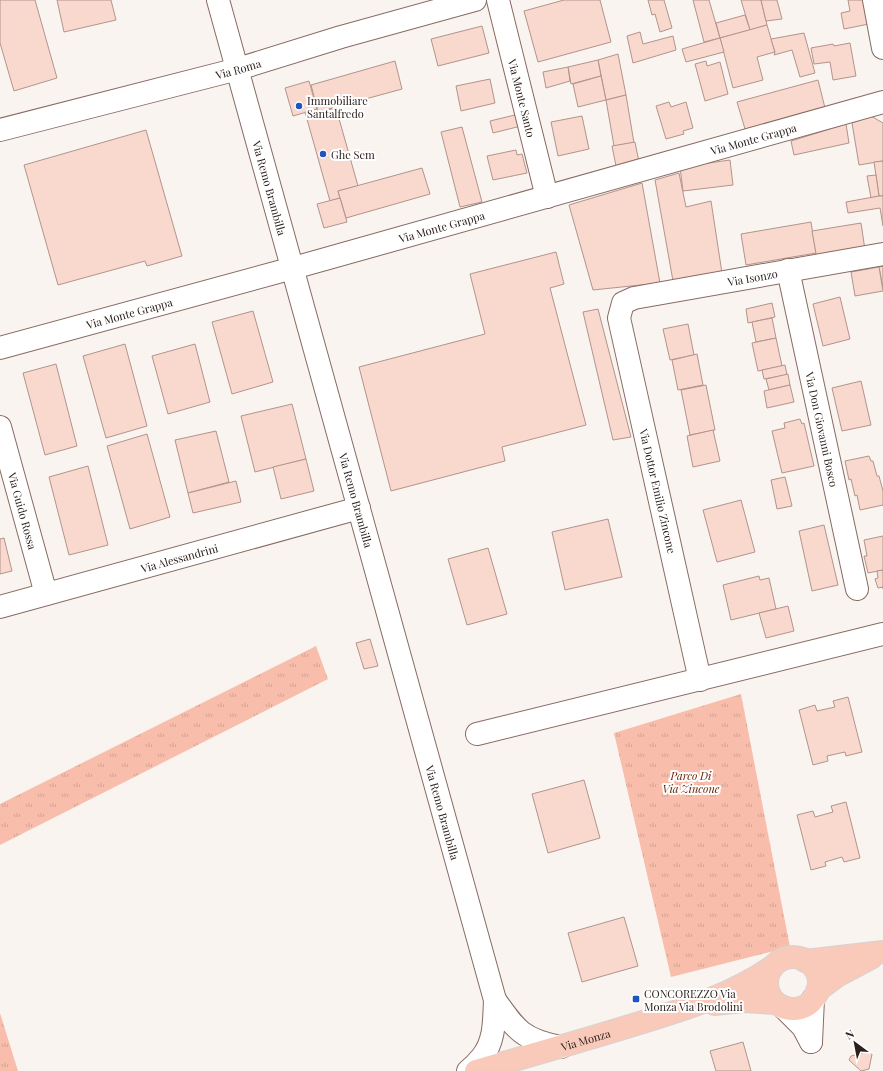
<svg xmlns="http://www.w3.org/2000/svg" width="883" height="1071" font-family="'Playfair Display',serif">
<defs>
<pattern id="grass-tufts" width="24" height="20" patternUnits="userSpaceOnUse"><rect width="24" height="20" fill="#f8beab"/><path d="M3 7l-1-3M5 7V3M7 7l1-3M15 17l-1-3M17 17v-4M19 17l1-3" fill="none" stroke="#d5a393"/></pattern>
</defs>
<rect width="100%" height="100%" fill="#faf4f1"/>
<!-- grass -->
<g fill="url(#grass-tufts)">
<path d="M316 646 328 679 0 845V804Z"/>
<path d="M741 694 790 947 671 977 614 733Z"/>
<path d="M0 1013 18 1071H0Z"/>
</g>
<!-- building -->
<g fill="#f9d8ce" stroke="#b2948a">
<path d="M0 0H35L57 78 14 91 0 43Z"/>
<path d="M57 0H111L116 20 64 32Z"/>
<path d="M564 0H600L611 42 538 62 524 11Z"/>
<path d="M648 0H664L672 28 660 32 655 14 652 15Z"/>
<path d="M693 0H709L720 38 704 42Z"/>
<path d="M741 0H761L767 25 750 30Z"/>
<path d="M761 0H777L782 19 766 21Z"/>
<path d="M848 0H864L869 24 844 29 841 13 850 11Z"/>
<path d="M745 15 750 30 720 38 716 23Z"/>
<path d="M767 25 775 52 757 57 763 80 733 88 720 38Z"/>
<path d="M482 26 489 53 438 66 431 39Z"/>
<path d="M640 32 643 44 673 36 676 50 633 63 627 36Z"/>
<path d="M804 33 815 73 800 77 792 50 774 55 775 52 771 39Z"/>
<path d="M720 38 724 52 686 62 682 49Z"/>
<path d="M850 43 856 76 833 80 830 62 814 64 811 48 833 44 834 46Z"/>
<path d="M618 54 626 95 606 100 598 60Z"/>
<path d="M598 60 601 76 571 84 568 67Z"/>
<path d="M395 61 402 89 318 112 311 85Z"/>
<path d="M706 61 707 66 720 62 728 94 705 101 695 64Z"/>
<path d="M568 67 570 81 546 88 543 72Z"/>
<path d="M601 76 606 100 578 107 573 84Z"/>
<path d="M490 79 495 103 461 111 456 86Z"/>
<path d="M818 80 825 108 745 129 737 102Z"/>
<path d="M309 81 317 109 293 116 285 88Z"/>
<path d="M626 95 634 143 614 146 606 100Z"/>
<path d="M669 102 671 107 686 102 693 128 683 131 684 134 666 139 656 106Z"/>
<path d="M336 108 358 186 338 191 340 198 330 201 305 112 317 109 318 112Z"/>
<path d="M519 114 521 126 493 133 490 121Z"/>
<path d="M582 116 589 149 558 156 551 122Z"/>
<path d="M871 116 883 123V161L859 165 852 123Z"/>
<path d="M846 124 849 143 794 155 791 141Z"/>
<path d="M462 127 482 202 460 207 441 132Z"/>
<path d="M146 130 182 256 147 266 145 261 58 285 24 165Z"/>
<path d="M635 142 639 162 616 166 612 146Z"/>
<path d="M516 150 517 155 522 154 527 173 493 180 487 156Z"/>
<path d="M730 160 733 185 683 191 680 167Z"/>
<path d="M883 161V196H879L874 162Z"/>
<path d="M422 168 430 194 346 218 338 191Z"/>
<path d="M679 173 686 207 711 201 722 273 673 281 655 180Z"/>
<path d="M876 175 879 196 871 198 867 176Z"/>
<path d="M642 183 660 283 593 290 569 205Z"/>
<path d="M879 196H883V226L880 208 848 213 846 202Z"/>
<path d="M340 198 347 222 324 228 317 204Z"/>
<path d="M811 222 816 253 746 265 741 234Z"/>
<path d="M861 223 865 250 817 259 812 231Z"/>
<path d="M556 252 564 284 550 288 586 425 502 447 505 461 391 491 359 367 485 334 470 274Z"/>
<path d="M883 266V289L879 267Z"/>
<path d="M879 267 883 291 855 296 851 272Z"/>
<path d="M840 297 850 339 823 346 813 304Z"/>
<path d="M772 303 775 317 748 323 746 309Z"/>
<path d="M598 309 631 437 613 440 583 312Z"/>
<path d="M253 311 273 382 232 394 212 322Z"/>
<path d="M772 318 776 338 756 342 752 322Z"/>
<path d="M688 324 694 355 670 360 663 329Z"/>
<path d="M776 338 782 366 758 371 752 343Z"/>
<path d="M125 344 147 426 106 438 83 356Z"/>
<path d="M195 344 210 402 168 414 152 356Z"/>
<path d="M697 354 703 385 678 390 672 360Z"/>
<path d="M56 364 77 446 45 455 23 373Z"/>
<path d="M785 365 787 375 764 379 762 370Z"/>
<path d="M788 374 790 385 769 390 766 379Z"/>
<path d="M861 381 871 425 842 431 832 388Z"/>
<path d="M706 385 715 430 690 435 681 390Z"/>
<path d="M790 385 794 402 767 408 764 391Z"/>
<path d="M292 404 306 459 255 472 241 416Z"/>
<path d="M800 419 802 424 804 423 814 466 782 473 772 431 785 428 784 423Z"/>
<path d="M713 430 720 461 693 467 687 436Z"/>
<path d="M216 431 229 482 188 493 175 440Z"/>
<path d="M147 434 170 517 130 529 107 446Z"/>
<path d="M869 456 871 461H873L877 476H879L883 491V505L860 510 857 495 855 496 851 479 849 480 845 461Z"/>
<path d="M306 459 314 491 281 499 273 467Z"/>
<path d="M88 466 108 545 69 555 49 477Z"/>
<path d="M785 477 792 506 777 509 771 480Z"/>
<path d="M236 481 241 502 193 513 188 493Z"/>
<path d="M741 500 755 552 717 562 703 510Z"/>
<path d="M608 519 622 577 565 590 552 532Z"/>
<path d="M824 525 838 585 812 591 799 531Z"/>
<path d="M883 536V570L868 573 864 556H867L864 540Z"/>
<path d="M4 538 12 571 0 574V539Z"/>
<path d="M488 548 507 614 467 625 448 559Z"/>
<path d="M883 570V589V587L878 588 875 579 878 578 877 571Z"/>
<path d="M759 576 760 580 769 578 776 609 731 620 723 585Z"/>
<path d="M788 606 794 631 766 638 759 613Z"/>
<path d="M370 639 378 666 364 669 356 643Z"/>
<path d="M848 697 862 752 846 756 845 752 827 756 828 761 813 765 799 710 815 705 817 711 835 707 833 701Z"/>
<path d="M584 780 600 838 548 853 532 794Z"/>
<path d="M846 802 860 858 844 862 842 857 825 862 826 866 811 870 797 815 813 811 815 817 833 812 831 806Z"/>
<path d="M624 917 638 966 582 982 568 933Z"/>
<path d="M743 1042 751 1071H716L710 1051Z"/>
<path d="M869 1051 872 1054 869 1069 861 1071 849 1060 851 1056Z"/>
</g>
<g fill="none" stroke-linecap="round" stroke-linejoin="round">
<!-- minor casing -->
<g stroke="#876b62" stroke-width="24">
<g id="minor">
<path id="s1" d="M218 0 495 1000C494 1020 495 1041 482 1057 478 1062 473 1067 468 1071"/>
<path id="s2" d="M498 0 547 197"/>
<path d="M874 0 883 48"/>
<path id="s3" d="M0 130 238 69 341 37 475 0"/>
<path id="s4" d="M788 270 857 589"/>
<path id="s5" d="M0 348 304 265 883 102"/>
<path id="s6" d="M0 427 46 594"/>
<path id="s7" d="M0 607 359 508"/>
<path id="s8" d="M700 680 619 318 623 303 634 298 883 254"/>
<path d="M477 734 883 634"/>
<path d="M495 1000C516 1030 523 1040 561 1047"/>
<path d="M783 1007 803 1027 811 1042"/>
<path d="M811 1042 813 999"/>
</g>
</g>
<!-- major casing -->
<g stroke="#d5d3d2" stroke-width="24">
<g id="major">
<circle cx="793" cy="983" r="26"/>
<path d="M805 961 883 952"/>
<path d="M817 991 837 976 871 958"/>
<path d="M714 1004 744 1001 775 1003"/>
<path id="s9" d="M476 1071C528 1056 581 1041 633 1025 682 1010 730 996 772 967"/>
</g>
</g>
<!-- minor -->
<use href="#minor" stroke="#fff" stroke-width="22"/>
<!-- major -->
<use href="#major" stroke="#f9caba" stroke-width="22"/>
</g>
<!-- markers -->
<g fill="#1f54c1" stroke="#fff" stroke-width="1.5">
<circle cx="299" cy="106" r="4"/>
<circle cx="323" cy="154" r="4"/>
<rect x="632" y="995" width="8" height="8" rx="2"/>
</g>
<g text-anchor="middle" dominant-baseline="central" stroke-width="4" stroke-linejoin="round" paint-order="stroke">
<!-- street labels -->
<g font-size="11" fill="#2c211d" stroke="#fff">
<text stroke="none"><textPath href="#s3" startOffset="246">Via Roma</textPath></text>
<text stroke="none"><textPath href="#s2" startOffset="101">Via Monte Santo</textPath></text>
<text stroke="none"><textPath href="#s5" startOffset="782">Via Monte Grappa</textPath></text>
<text stroke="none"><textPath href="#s1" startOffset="195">Via Remo Brambilla</textPath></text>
<text stroke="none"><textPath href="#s5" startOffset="458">Via Monte Grappa</textPath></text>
<text stroke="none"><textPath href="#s8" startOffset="519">Via Isonzo</textPath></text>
<text stroke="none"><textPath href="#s5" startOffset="134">Via Monte Grappa</textPath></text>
<text stroke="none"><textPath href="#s4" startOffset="163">Via Don Giovanni Bosco</textPath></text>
<text transform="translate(658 491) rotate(77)">Via Dottor Emilio Zincone</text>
<text stroke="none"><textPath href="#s1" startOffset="519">Via Remo Brambilla</textPath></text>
<text stroke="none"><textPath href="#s6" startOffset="87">Via Guido Rossa</textPath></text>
<text stroke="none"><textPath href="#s7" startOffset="186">Via Alessandrini</textPath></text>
<text stroke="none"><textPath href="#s1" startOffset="843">Via Remo Brambilla</textPath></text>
<text stroke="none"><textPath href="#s9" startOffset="114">Via Monza</textPath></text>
</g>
<!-- poi labels -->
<g font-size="11" fill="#2c211d" stroke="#fff" text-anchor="start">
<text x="307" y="100">Immobiliare<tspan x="307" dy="13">Santalfredo</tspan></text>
<text x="331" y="154">Ghe Sem</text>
<text x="644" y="993">CONCOREZZO Via<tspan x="644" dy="13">Monza Via Brodolini</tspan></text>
</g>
<!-- park labels -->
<g font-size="11" font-style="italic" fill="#682205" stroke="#fff">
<text x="691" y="775">Parco Di<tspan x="691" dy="13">Via Zincone</tspan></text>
</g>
</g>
<!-- north arrow -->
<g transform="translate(855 1043) rotate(328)" stroke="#ffffff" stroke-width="3" paint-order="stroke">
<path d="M0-3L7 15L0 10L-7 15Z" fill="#2c211d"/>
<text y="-6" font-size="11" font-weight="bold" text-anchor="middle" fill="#2c211d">N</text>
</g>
</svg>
